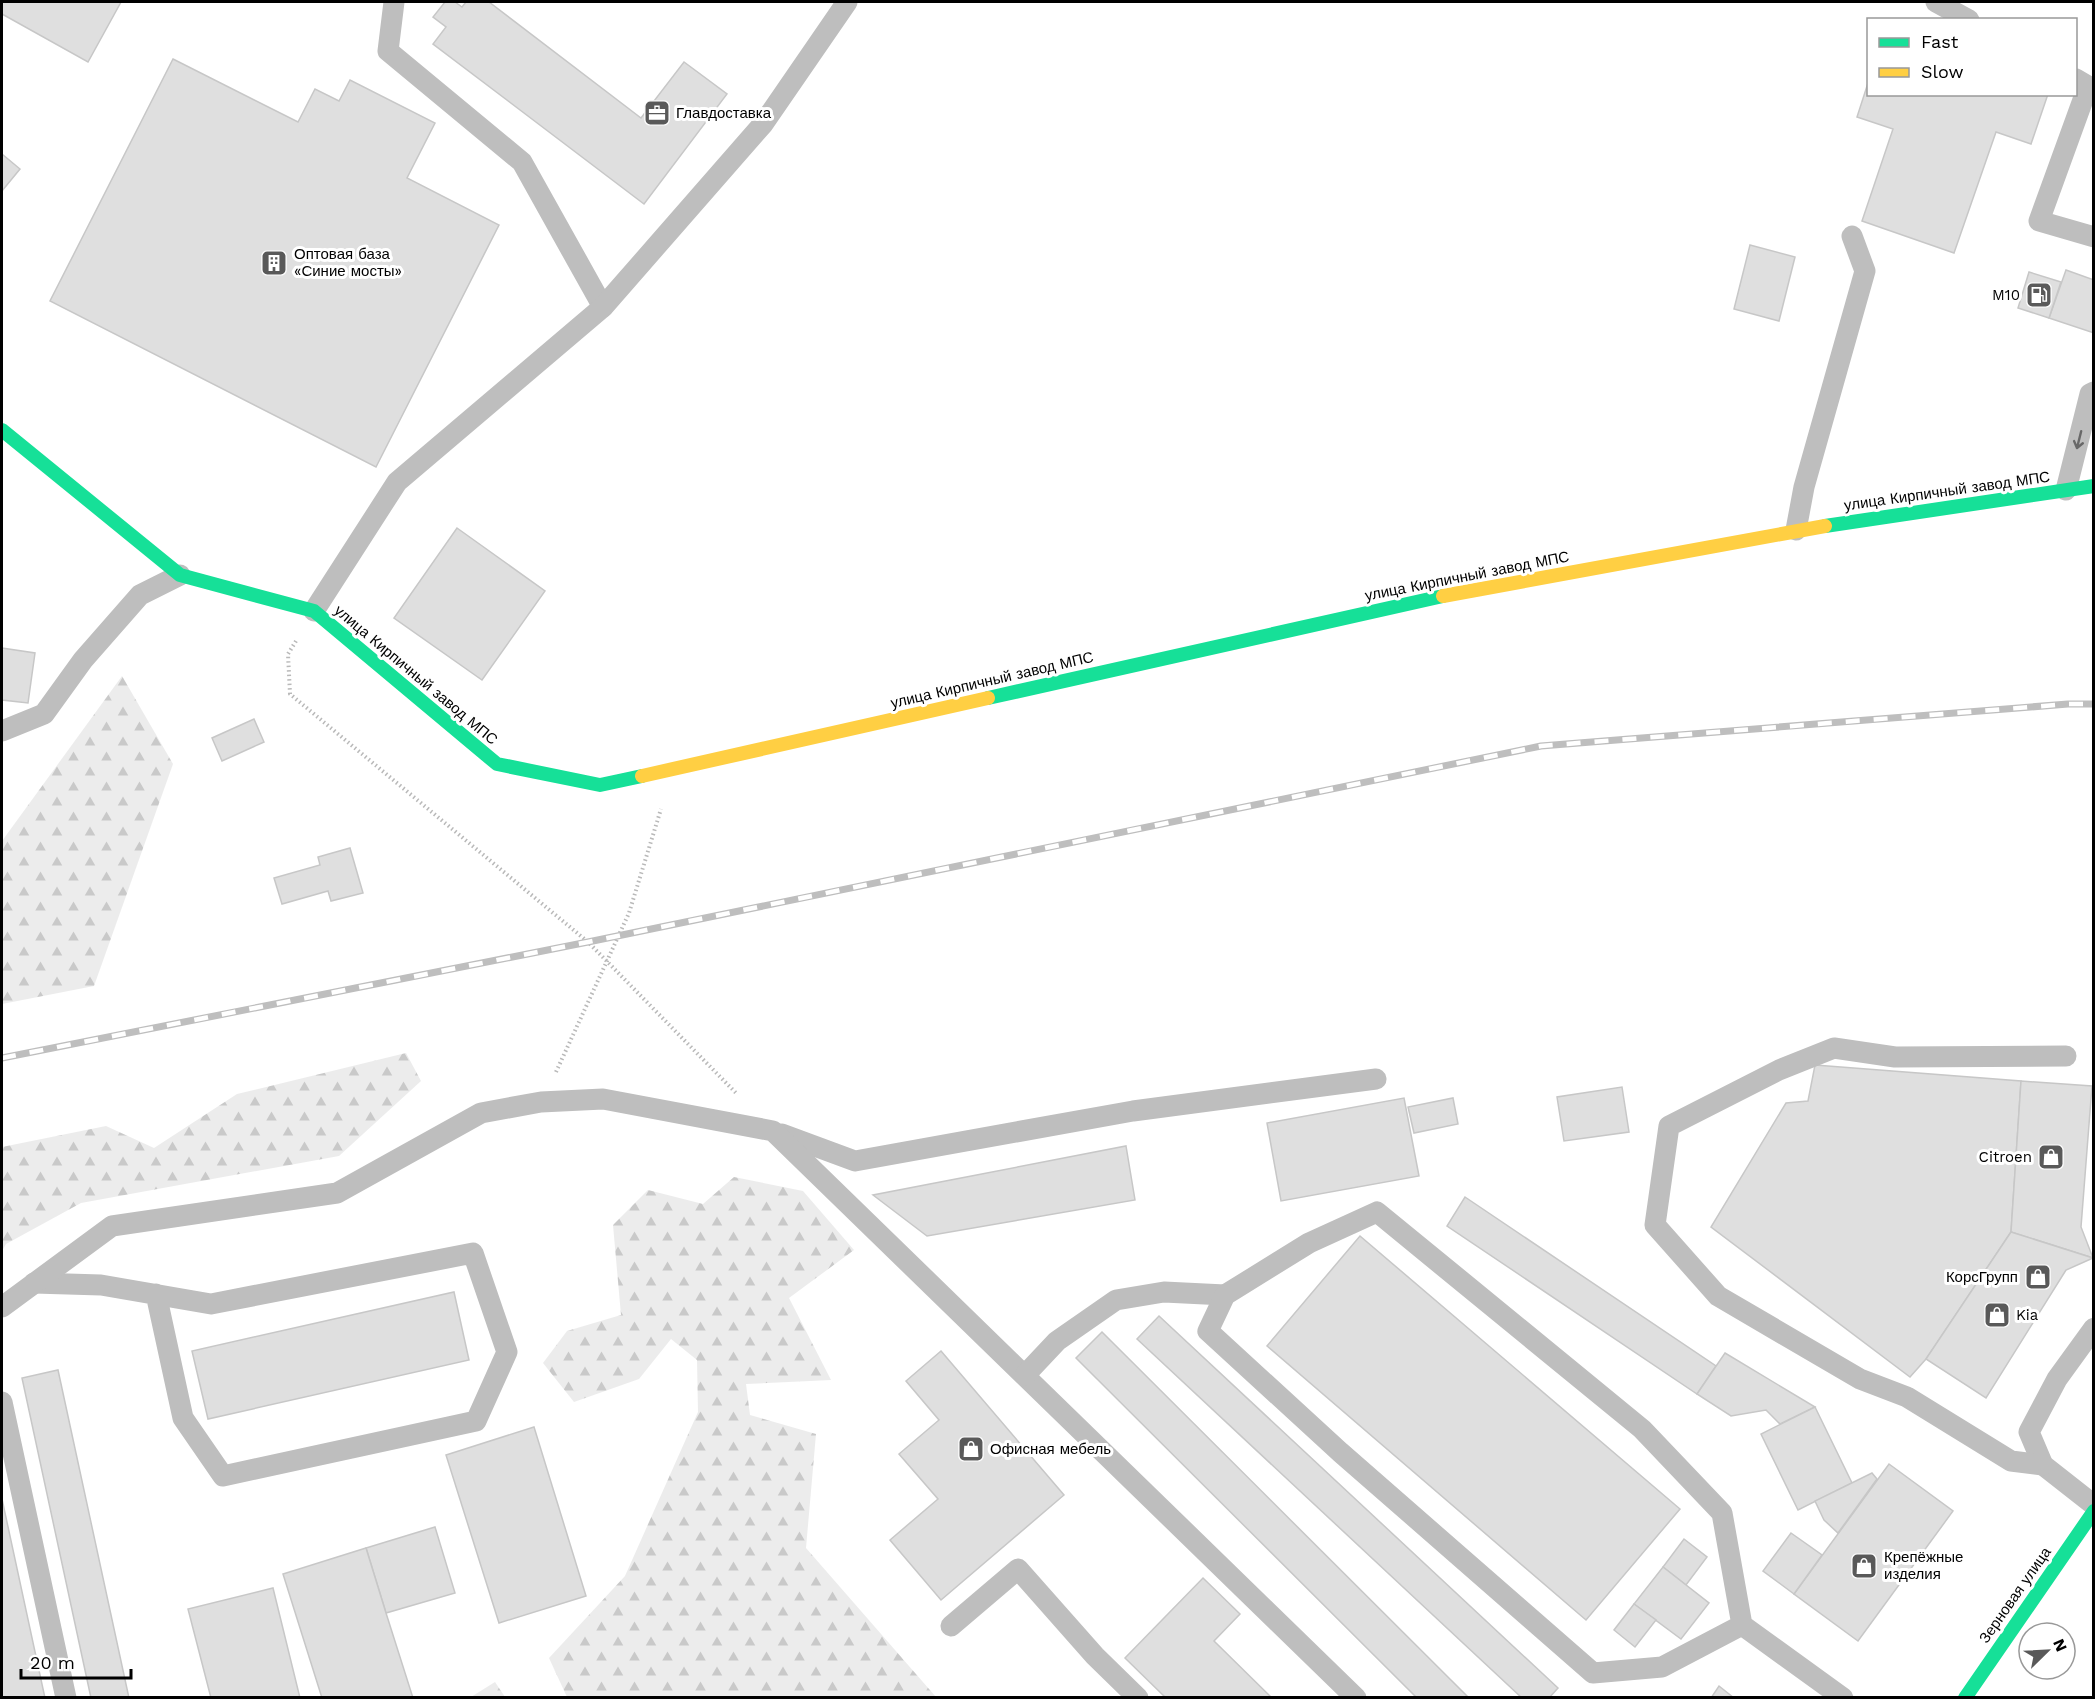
<svg xmlns="http://www.w3.org/2000/svg" width="2095" height="1699" font-family="'Work Sans',sans-serif">
<defs>
<pattern id="forest-firs" width="22" height="20" patternUnits="userSpaceOnUse" patternTransform="scale(1.5)"><rect width="22" height="20" fill="#ececec"/><path d="M5 1l3.5 6h-7zM16 11l3.5 6h-7z" fill="#c9c9c9"/></pattern>
</defs>
<rect width="100%" height="100%" fill="#fff"/>
<!-- forest -->
<g fill="url(#forest-firs)">
<path d="M122 676 173 764 94 986 2 1004V841Z"/>
<path d="M406 1053 421 1081 339 1156 81 1203 6 1244 2 1251V1147L106 1126 154 1148 237 1094Z"/>
<path d="M734 1177 803 1191 854 1250 789 1298 831 1380 746 1384 750 1415 816 1434 806 1548 936 1697H567L549 1658 625 1576 698 1412 697 1360 671 1339 639 1379 574 1402 543 1363 567 1331 621 1315 613 1225 648 1190 703 1204Z"/>
<path d="M495 1682 505 1697H471Z"/>
</g>
<!-- building -->
<g fill="#dfdfdf" stroke="#c7c7c7" stroke-width="1.5">
<path d="M2 2H121L88 62 2 14Z"/>
<path d="M445 2H455L462 7 466 2H489L641 118 684 62 727 94 644 204 433 44 446 27 433 17Z"/>
<path d="M173 59 298 122 315 89 339 101 350 80 435 123 407 178 499 225 376 467 50 301Z"/>
<path d="M1868 83V94H2048L2031 144 1996 132 1954 253 1862 221 1893 129 1857 117Z"/>
<path d="M2 154 20 169 2 191Z"/>
<path d="M1750 245 1795 257 1779 321 1734 309Z"/>
<path d="M2066 270 2094 280V333L2049 318Z"/>
<path d="M2029 272 2061 282 2049 318 2018 308Z"/>
<path d="M457 528 545 591 482 680 394 618Z"/>
<path d="M2 648 35 653 28 703 2 700Z"/>
<path d="M254 719 264 742 222 761 212 738Z"/>
<path d="M350 848 363 893 331 901 328 891 282 904 274 878 320 865 318 857Z"/>
<path d="M1815 1065 2021 1081 2011 1232 1926 1359 1910 1377 1711 1227 1786 1103 1808 1101Z"/>
<path d="M2021 1081 2092 1086 2081 1227 2093 1258 2011 1232Z"/>
<path d="M1622 1087 1629 1132 1564 1141 1557 1097Z"/>
<path d="M1404 1098 1419 1176 1281 1201 1267 1123Z"/>
<path d="M1453 1098 1458 1124 1414 1133 1408 1107Z"/>
<path d="M1126 1146 1135 1200 927 1236 873 1195Z"/>
<path d="M1465 1197 1716 1366 1697 1394 1447 1226Z"/>
<path d="M2011 1232 2093 1258 2066 1270 1986 1398 1926 1359Z"/>
<path d="M1360 1236 1680 1509 1586 1620 1267 1346Z"/>
<path d="M454 1292 469 1360 208 1419 192 1351Z"/>
<path d="M1159 1316 1558 1688 1549 1698H1522L1137 1339Z"/>
<path d="M1102 1332 1469 1698H1417L1076 1358Z"/>
<path d="M941 1351 1064 1495 941 1600 890 1540 938 1499 899 1454 939 1420 906 1381Z"/>
<path d="M1725 1353 1815 1407 1780 1424 1766 1410 1731 1416 1697 1394Z"/>
<path d="M58 1370 129 1698H91L22 1378Z"/>
<path d="M1815 1407 1852 1483 1798 1510 1761 1434Z"/>
<path d="M534 1427 586 1596 499 1623 446 1455Z"/>
<path d="M1889 1464 1953 1511 1858 1641 1794 1594Z"/>
<path d="M1872 1473 1877 1479 1838 1533 1824 1520 1815 1501Z"/>
<path d="M2 1499 45 1698H2Z"/>
<path d="M435 1527 455 1593 386 1613 366 1548Z"/>
<path d="M1791 1533 1822 1555 1794 1594 1763 1571Z"/>
<path d="M1684 1539 1707 1557 1686 1585 1663 1567Z"/>
<path d="M366 1548 386 1613 413 1698H322L283 1574Z"/>
<path d="M1663 1567 1709 1603 1681 1639 1634 1604Z"/>
<path d="M1203 1578 1240 1614 1214 1641 1272 1698H1166L1125 1658Z"/>
<path d="M273 1588 300 1698H211L188 1609Z"/>
<path d="M1634 1604 1656 1620 1635 1647 1614 1630Z"/>
<path d="M1719 1686 1734 1698H1711Z"/>
</g>
<g fill="none" stroke-linecap="round" stroke-linejoin="round">
<!-- path -->
<g stroke="#b9b9b9" stroke-width="4" stroke-dasharray="1.5 3" stroke-linecap="butt">
<path d="M296 641 288 654 290 694 588 942 737 1094"/>
<path d="M556 1072 629 913 661 809"/>
</g>
<!-- lane -->
<g stroke="#bebebe" stroke-width="21">
<path d="M394 2 388 51 522 162 603 307"/>
<path d="M1936 2 1969 20"/>
<path d="M2076 79 2088 86 2039 221 2094 237"/>
<path d="M2066 490 2090 394 2094 392"/>
<path d="M1796 530 1804 487 1865 271 1852 236"/>
<path d="M314 611 397 482 603 307 763 124 847 2"/>
<path d="M2 731 44 714 83 660 140 595 180 575"/>
<path d="M782 1134 855 1161 1133 1111 1376 1079"/>
<path d="M34 1283 101 1285 211 1304 473 1253 507 1352 476 1421 223 1476 183 1418 156 1294"/>
<path d="M2 1307 112 1226 337 1193 481 1113 541 1102 603 1099 773 1131 1356 1698"/>
<path d="M2094 1328 2057 1379 2029 1432 2043 1465 2094 1505"/>
<path d="M1025 1375 1057 1341 1116 1300 1164 1292 1225 1295"/>
<path d="M2 1402 66 1698"/>
<path d="M2043 1465 2011 1461 1907 1397 1860 1379 1718 1296 1655 1225 1669 1126 1779 1070 1834 1048 1895 1057 2066 1056"/>
<path d="M1742 1625 1662 1667 1593 1673 1340 1452 1208 1331 1225 1295 1309 1243 1377 1212 1642 1429 1722 1513 1742 1625 1843 1698"/>
<path d="M951 1626 1018 1569 1095 1656 1138 1698"/>
</g>
<!-- fast -->
<g stroke="#16e098" stroke-width="14">
<path d="M2 430 180 575 314 611 497 764 600 785 642 776"/>
<path d="M1825 526 2094 486"/>
<path d="M988 698 1443 596"/>
<path d="M1965 1698 2094 1511"/>
</g>
<!-- slow -->
<g stroke="#ffcf43" stroke-width="14">
<path d="M1443 596 1825 526"/>
<path d="M642 776 988 698"/>
</g>
<!-- rail casing -->
<g stroke="#bebebe" stroke-width="7">
<path id="rail" d="M2 1058 588 942 1541 746 2068 704H2094"/>
</g>
<!-- rail -->
<use href="#rail" stroke="#fff" stroke-width="4.5" stroke-dasharray="14" stroke-linecap="butt"/>
</g>
<!-- one-way arrows -->
<defs><path id="oneway-shaft" d="M-6 0H5M1.5-3L5.5 0L1.5 3" fill="none" stroke-width="1.6" stroke-linecap="round" stroke-linejoin="round" transform="scale(1.5)"/></defs>
<use stroke="#686868" href="#oneway-shaft" transform="translate(2079 440) rotate(104)"/>
<!-- icons -->
<defs>
<g id="office-square" transform="scale(1.35)"><rect x="-9" y="-9" width="18" height="18" rx="4" fill="#595959" stroke="#fff"/><path d="M-6-3h4V-5.5h4V-3h4V5H-6ZM-1-4.5V-3h2v-1.5ZM-6 0V1H6V0Z" fill="#fff"/></g>
<g id="building-square" transform="scale(1.35)"><rect x="-9" y="-9" width="18" height="18" rx="4" fill="#595959" stroke="#fff"/><path d="M-4-6H4V6H1V3H-1V6H-4ZM-2.5-4.3h1.7v1.8h-1.7ZM.8-4.3h1.7v1.8H.8ZM-2.5-1h1.7V.8h-1.7ZM.8-1h1.7V.8H.8Z" fill="#fff"/></g>
<g id="fuel-square" transform="scale(1.35)"><rect x="-9" y="-9" width="18" height="18" rx="4" fill="#595959" stroke="#fff"/><path d="M-5.5-6h7V0h2V4h1.3V-2.5L3-4.5l.8-.8L6-3V5H2.5V1h-1V6h-7ZM-4.2-4.7v3.2H.2V-4.7Z" fill="#fff"/></g>
<g id="shop-square" transform="scale(1.35)"><rect x="-9" y="-9" width="18" height="18" rx="4" fill="#595959" stroke="#fff"/><path d="M-5-2.5h2.3a2.7 3.5 0 0 1 5.4 0H5L5.5 6h-11ZM-1.5-2.5h3a1.5 2.3 0 0 0-3 0Z" fill="#fff"/></g>
</defs>
<g fill-rule="evenodd">
<use href="#office-square" x="657" y="113"/>
<use href="#building-square" x="274" y="263"/>
<use href="#fuel-square" x="2039" y="295"/>
<use href="#shop-square" x="2051" y="1157"/>
<use href="#shop-square" x="2038" y="1277"/>
<use href="#shop-square" x="1997" y="1315"/>
<use href="#shop-square" x="971" y="1449"/>
<use href="#shop-square" x="1864" y="1566"/>
</g>
<g text-anchor="middle" dominant-baseline="central" stroke-width="6" stroke-linejoin="round" paint-order="stroke">
<!-- poi labels -->
<g font-size="15" fill="#000" stroke="#fff" text-anchor="start">
<text x="676" y="113">Главдоставка</text>
<text x="294" y="254">Оптовая база<tspan x="294" dy="17">«Синие мосты»</tspan></text>
<text x="2020" y="295" text-anchor="end">M10</text>
<text x="2032" y="1157" text-anchor="end">Citroen</text>
<text x="2018" y="1277" text-anchor="end">КорсГрупп</text>
<text x="2016" y="1315">Kia</text>
<text x="990" y="1449">Офисная мебель</text>
<text x="1884" y="1557">Крепёжные<tspan x="1884" dy="17">изделия</tspan></text>
</g>
<!-- street labels -->
<g font-size="15" fill="#000" stroke="#fff">
<text transform="translate(1947 491) rotate(-8)">улица Кирпичный завод МПС</text>
<text transform="translate(1467 576) rotate(-11)">улица Кирпичный завод МПС</text>
<text transform="translate(416 675) rotate(40)">улица Кирпичный завод МПС</text>
<text transform="translate(992 680) rotate(-13)">улица Кирпичный завод МПС</text>
<text transform="translate(2015 1595) rotate(-55)">Зерновая улица</text>
</g>
</g>
<!-- border -->
<rect width="2095" height="1699" fill="none" stroke="#000000" stroke-width="6"/>
<!-- legend -->
<rect x="1867" y="18" width="210" height="78" fill="#ffffff" stroke="#999999" stroke-width="1.5"/>
<rect x="1879" y="38" width="30" height="9" fill="#16e098" stroke="#999999" stroke-width="1.5"/>
<text x="1921" y="48" font-size="18" fill="#000000">Fast</text>
<rect x="1879" y="68" width="30" height="9" fill="#ffcf43" stroke="#999999" stroke-width="1.5"/>
<text x="1921" y="78" font-size="18" fill="#000000">Slow</text>
<!-- north arrow -->
<g transform="translate(2047 1651) rotate(66)"><circle r="28" fill="#ffffff" stroke="#999999" stroke-width="1.5"/>
<path d="M0-4.5L10 22L0 15L-10 22Z" fill="#595959"/>
<text y="-9" font-size="16" font-weight="bold" text-anchor="middle" fill="#000000">N</text>
</g>
<!-- scale -->
<path d="M21 1669v9h110v-9" fill="none" stroke="#000000" stroke-width="3"/>
<text x="30" y="1669" font-size="18" fill="#000000" stroke="#ffffff" stroke-width="4.5" paint-order="stroke">20 m</text>
</svg>
